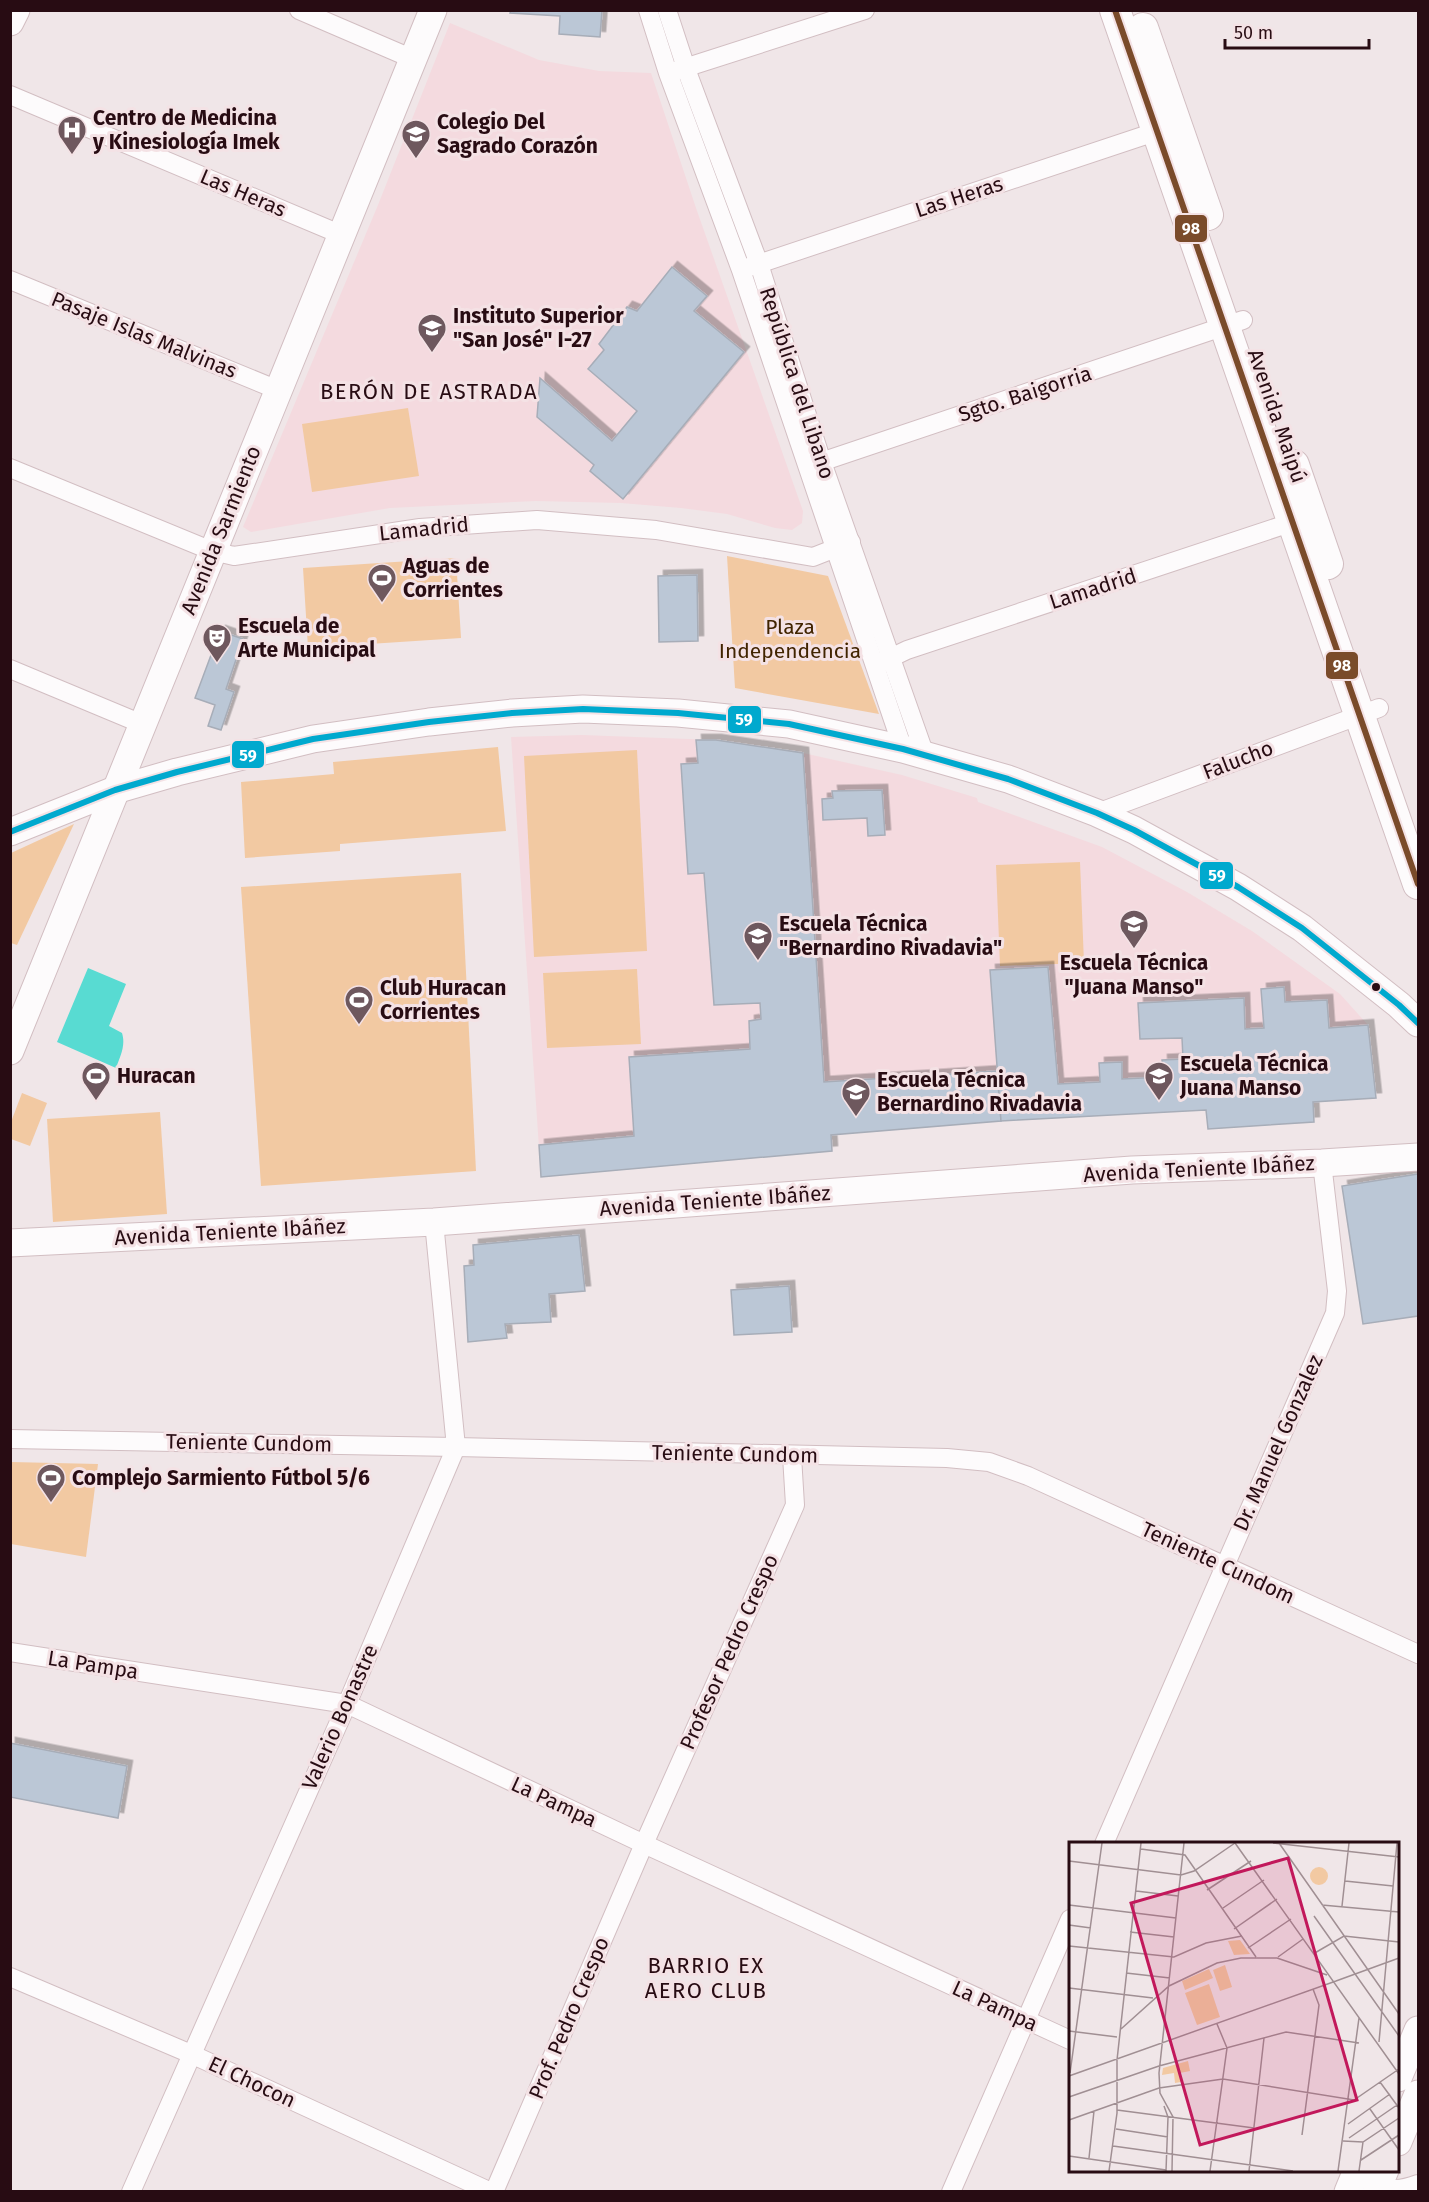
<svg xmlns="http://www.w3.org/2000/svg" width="1429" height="2202" font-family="'Fira Sans',sans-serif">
<defs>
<filter id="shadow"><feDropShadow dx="5.5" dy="-5.5" stdDeviation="0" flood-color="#0004"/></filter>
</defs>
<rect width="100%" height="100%" fill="#f0e6e8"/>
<!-- built -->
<g fill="#f4dadf">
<path d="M450 23 539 60 599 71 651 73 696 208 803 511 802 523 792 530 775 528 727 514 681 508 621 503 536 501 390 508 251 532 243 527 378 205Z"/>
<path d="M582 735 716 740 803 753 902 775 977 798 978 802 1102 847 1187 892 1252 931 1340 994 1368 1025 1376 1098 1314 1102V1122L1208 1129 1206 1110 1001 1121 831 1135 832 1151 541 1177 511 737Z"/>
</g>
<!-- green -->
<g fill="#f2c9a2">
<path d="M408 408 419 476 312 492 302 424Z"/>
<path d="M727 556 828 576 879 714 735 688Z"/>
<path d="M456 558 461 638 308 648 303 568Z"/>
<path d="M498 747 506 831 340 844V851L245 858 241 782 334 774 333 762Z"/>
<path d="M637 750 647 951 534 957 524 756Z"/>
<path d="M74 824 17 945 11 943V853Z"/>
<path d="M1080 862 1084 963 1000 966 996 865Z"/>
<path d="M461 873 476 1171 261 1186 241 887Z"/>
<path d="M637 969 641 1044 547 1048 543 973Z"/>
<path d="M22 1093 47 1103 30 1146 11 1139V1122Z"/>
<path d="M160 1112 167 1214 53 1222 47 1119Z"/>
<path d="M11 1462 98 1464 86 1557 11 1544Z"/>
</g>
<!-- water -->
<path fill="#58dbd2" d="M88 968 126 984 109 1026 122 1033C126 1046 120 1056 116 1068L57 1042Z"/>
<!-- building -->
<g fill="#bbc7d6" stroke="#a7adb8" stroke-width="1.5" filter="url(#shadow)">
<path d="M511 10H602L600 37 559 34 560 16 510 13Z"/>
<path d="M672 267 707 296 694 311 744 352 623 499 590 471 594 465 537 417 540 378 612 441 637 411 588 369 604 350 599 344 627 307 637 311Z"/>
<path d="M697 575 698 641 659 642 658 576Z"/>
<path d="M220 631 243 639 226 689 234 692 221 730 208 726 215 705 195 698Z"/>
<path d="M696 740H716L803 753 824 1082 997 1071 1001 1121 831 1135 832 1151 541 1177 539 1145 634 1136 629 1057 750 1049 749 1021 761 1019 760 1003 714 1005 704 873 688 874 681 764 698 763Z"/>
<path d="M882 790 885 835 868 836 867 818 823 820 822 799 833 798 832 791Z"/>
<path d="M1048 967 1058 1084 1100 1082 1099 1063 1122 1062V1079L1163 1077 1162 1060 1183 1059 1182 1038 1140 1039 1138 1003 1244 998 1245 1029 1264 1028 1261 989 1284 987 1285 1002 1327 1000 1329 1028 1368 1025 1376 1098 1313 1102 1314 1122 1208 1129 1206 1110 1001 1121 990 970Z"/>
<path d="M1418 1174V1316L1363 1324 1342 1186Z"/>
<path d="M579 1235 585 1291 549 1294 551 1322 505 1324 507 1338 468 1342 464 1266 474 1265 473 1245Z"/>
<path d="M789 1286 792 1332 734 1335 731 1290Z"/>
<path d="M10 1743 127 1766 118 1818 10 1797Z"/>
</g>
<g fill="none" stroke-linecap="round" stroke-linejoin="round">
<!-- street casing -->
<g stroke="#d2bec2" stroke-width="20">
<g id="street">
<path d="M299 10 413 59"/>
<path d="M648 10 668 73 741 270 903 749"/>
<path d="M667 10 689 77 759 264 822 462 925 755"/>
<path d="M675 71 865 10"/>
<path d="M10 95 342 235"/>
<path d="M749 267 1164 129"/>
<path d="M10 280 278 390"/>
<path d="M812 465 1243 320"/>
<path d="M10 468 212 551 234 556 420 528 537 520 656 530 813 557 851 542"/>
<path d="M882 662 907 650 1302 519"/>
<path d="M10 669 142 724"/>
<path d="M1097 813 1379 708"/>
<path d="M10 1439 456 1447 947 1458 989 1462 1028 1476 1418 1654"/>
<path d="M10 1652 347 1704 644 1844 1070 2040"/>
<path d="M1104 1844 1335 1313 1337 1291 1322 1163"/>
<path d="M10 1977 191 2054 491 2192"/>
<path d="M1370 2179C1387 2192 1399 2191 1418 2184"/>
<path d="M131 2192 347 1704 456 1447 434 1222"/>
<path d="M494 2192 644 1844 795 1505 792 1456"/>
<path d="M951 2192 1070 1919"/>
</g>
</g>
<!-- secondary casing -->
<g stroke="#d2bec2" stroke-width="29">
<g id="secondary">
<path d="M10 22 16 10"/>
<path d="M10 832 115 790 177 772 313 739 429 722 512 713 583 709 678 713 789 724 903 749 1008 779 1097 813 1134 830 1238 887 1302 928 1399 1005 1418 1023"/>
<path d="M10 1051 433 10"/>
<path d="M10 1243 434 1222 1132 1170 1322 1163 1418 1157"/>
<path d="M1398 2078 1418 2030"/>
<path d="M1398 2142 1418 2094"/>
<path d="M1348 2192 1357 2170"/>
<path d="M1376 2192 1385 2170"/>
</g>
</g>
<!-- primary casing -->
<g stroke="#d2bec2" stroke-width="32">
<g id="primary">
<path d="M1115 10 1418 884"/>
<path d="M1143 28 1208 215"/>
<path d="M1294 465 1328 564"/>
</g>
</g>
<!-- street -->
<use href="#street" stroke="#fdfbfc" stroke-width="18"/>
<!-- secondary -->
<use href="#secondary" stroke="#fdfbfc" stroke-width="27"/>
<!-- primary -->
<use href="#primary" stroke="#fdfbfc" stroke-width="30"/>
<!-- bus-1 casing -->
<g stroke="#f4e2e5" stroke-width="10">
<path id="bus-1" d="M1115 10 1418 884"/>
</g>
<!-- bus-2 casing -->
<g stroke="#f4e2e5" stroke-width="10">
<path id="bus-2" d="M10 832 115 790 177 772 313 739 429 722 512 713 583 709 678 713 789 724 903 749 1008 779 1097 813 1134 830 1238 887 1302 928 1399 1005 1418 1023"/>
</g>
<!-- bus-1 -->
<use href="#bus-1" stroke="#7a4b2a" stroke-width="6"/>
<!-- bus-2 -->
<use href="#bus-2" stroke="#00a9ce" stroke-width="6"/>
</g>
<!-- icons -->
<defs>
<g id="hospital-pin" transform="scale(1.5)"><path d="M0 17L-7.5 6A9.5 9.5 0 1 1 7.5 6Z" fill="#6e585e" stroke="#f4e2e5"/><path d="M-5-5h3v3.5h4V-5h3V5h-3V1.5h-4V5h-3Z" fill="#fff"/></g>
<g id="school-pin" transform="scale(1.5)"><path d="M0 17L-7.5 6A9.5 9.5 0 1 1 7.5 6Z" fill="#6e585e" stroke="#f4e2e5"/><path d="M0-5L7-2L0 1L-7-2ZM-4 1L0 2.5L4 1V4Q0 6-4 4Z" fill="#fff"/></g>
<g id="university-pin" transform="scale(1.5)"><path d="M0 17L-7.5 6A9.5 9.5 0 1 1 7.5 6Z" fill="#6e585e" stroke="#f4e2e5"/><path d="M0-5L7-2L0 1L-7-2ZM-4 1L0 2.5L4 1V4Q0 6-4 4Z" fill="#fff"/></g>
<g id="stadium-pin" transform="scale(1.5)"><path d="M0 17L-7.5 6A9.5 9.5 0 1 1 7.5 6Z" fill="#6e585e" stroke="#f4e2e5"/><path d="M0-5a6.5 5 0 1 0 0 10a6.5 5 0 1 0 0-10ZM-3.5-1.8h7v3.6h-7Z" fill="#fff"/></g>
<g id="theatre-pin" transform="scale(1.5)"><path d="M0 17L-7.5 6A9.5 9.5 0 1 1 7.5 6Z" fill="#6e585e" stroke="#f4e2e5"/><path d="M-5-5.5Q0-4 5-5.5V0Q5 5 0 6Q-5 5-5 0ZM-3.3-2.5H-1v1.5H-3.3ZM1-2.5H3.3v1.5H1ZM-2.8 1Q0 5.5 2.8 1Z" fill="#fff"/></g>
</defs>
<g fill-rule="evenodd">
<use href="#hospital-pin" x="72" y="130"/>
<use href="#school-pin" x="416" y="134"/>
<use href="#university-pin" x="432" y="328"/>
<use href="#stadium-pin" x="382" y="578"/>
<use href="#theatre-pin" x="217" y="638"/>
<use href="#school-pin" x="1134" y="924"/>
<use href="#school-pin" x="758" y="936"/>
<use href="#stadium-pin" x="359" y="1000"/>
<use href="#stadium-pin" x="96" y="1076"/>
<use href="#school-pin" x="1159" y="1076"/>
<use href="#school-pin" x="856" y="1092"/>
<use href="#stadium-pin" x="51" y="1478"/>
</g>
<!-- markers -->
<circle fill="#280c13" stroke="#f4e2e5" stroke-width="2" cx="1376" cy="987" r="5"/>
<g text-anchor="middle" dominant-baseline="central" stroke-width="6" stroke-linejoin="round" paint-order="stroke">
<!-- poi labels -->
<g font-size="21" font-weight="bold" fill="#280c13" stroke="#f4e2e5" text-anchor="start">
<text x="93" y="118">Centro de Medicina<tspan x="93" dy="24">y Kinesiología Imek</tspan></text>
<text x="437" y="122">Colegio Del<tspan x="437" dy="24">Sagrado Corazón</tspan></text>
<text x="453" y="316">Instituto Superior<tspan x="453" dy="24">"San José" I-27</tspan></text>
<text x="403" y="566">Aguas de<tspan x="403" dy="24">Corrientes</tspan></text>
<text x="238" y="626">Escuela de<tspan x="238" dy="24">Arte Municipal</tspan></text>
<text x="779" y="924">Escuela Técnica<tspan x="779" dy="24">"Bernardino Rivadavia"</tspan></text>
<text x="1134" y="963" text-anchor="middle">Escuela Técnica<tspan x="1134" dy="24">"Juana Manso"</tspan></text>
<text x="380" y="988">Club Huracan<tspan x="380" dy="24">Corrientes</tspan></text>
<text x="1180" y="1064">Escuela Técnica<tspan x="1180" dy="24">Juana Manso</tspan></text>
<text x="117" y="1076">Huracan</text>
<text x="877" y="1080">Escuela Técnica<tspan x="877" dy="24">Bernardino Rivadavia</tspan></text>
<text x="72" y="1478">Complejo Sarmiento Fútbol 5/6</text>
</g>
<!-- street labels -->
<g font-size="21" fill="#280c13" stroke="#f4e2e5">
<text transform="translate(243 193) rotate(23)">Las Heras</text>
<text transform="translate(959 197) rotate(-18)">Las Heras</text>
<text transform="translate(144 335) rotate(22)">Pasaje Islas Malvinas</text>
<text transform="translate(797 383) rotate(72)">República del Libano</text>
<text transform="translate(1025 394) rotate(-18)">Sgto. Baigorria</text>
<text transform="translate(1277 416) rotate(71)">Avenida Maipú</text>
<text transform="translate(424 529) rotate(-6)">Lamadrid</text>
<text transform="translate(221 530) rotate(-68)">Avenida Sarmiento</text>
<text transform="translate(1093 589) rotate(-18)">Lamadrid</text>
<text transform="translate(1238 760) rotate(-21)">Falucho</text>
<text transform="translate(1199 1169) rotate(-3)">Avenida Teniente Ibáñez</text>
<text transform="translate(715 1201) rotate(-4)">Avenida Teniente Ibáñez</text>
<text transform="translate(230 1232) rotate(-3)">Avenida Teniente Ibáñez</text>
<text transform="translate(249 1443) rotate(1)">Teniente Cundom</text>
<text transform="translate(1278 1443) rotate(-66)">Dr. Manuel Gonzalez</text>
<text transform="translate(735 1454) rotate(1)">Teniente Cundom</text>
<text transform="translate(1218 1563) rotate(25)">Teniente Cundom</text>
<text transform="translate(729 1652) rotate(-66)">Profesor Pedro Crespo</text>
<text transform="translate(93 1665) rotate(9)">La Pampa</text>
<text transform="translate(340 1717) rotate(-66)">Valerio Bonastre</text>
<text transform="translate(554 1802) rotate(25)">La Pampa</text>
<text transform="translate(995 2006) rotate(25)">La Pampa</text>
<text transform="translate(569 2018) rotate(-67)">Prof. Pedro Crespo</text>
<text transform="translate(252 2082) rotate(25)">El Chocon</text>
</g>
<!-- park labels -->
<g font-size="21" fill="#412400" stroke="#f4e2e5">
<text x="790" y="627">Plaza<tspan x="790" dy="24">Independencia</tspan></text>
</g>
<!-- neighbourhood labels -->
<g font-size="22" letter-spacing="1.5" fill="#280c13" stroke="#f4e2e5">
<text x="429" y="391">BERÓN DE ASTRADA</text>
<text x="706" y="1965">BARRIO EX<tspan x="706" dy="25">AERO CLUB</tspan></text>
</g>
</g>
<!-- overview -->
<g transform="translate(1069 1842)">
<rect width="330" height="330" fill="#f0e6e8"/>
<path d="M241 34a9 9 0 1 1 18 0a9 9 0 1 1-18 0ZM171 98 181 112 165 113 159 99ZM156 123 163 145 151 149 144 128ZM140 127 144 136 116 148 113 139ZM140 142 151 175 128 183 116 151ZM119 219 121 229 111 231 112 240 106 241 105 231 93 233 94 226Z" fill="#f2c9a2"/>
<path fill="none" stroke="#a08f93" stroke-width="1.5" d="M166 1 330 232M204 1 330 15M210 1 330 172M72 7 116 13 187 115M0 19 112 33 125 29 166 1M276 39 324 44M138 48 182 19M67 49 109 54M0 63 107 76M253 63 330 70M273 64 280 1M154 66 195 38M245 74 330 194M0 83 22 86M165 87 208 57M61 90 105 95M0 104 105 115 137 101 173 94M179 106 222 77M244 112 275 94 330 100M209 115 234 97M57 131 101 136M267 139 330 116M0 146 84 156M52 187 100 144 148 121 172 116H208L258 133M0 189 48 195M310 200 328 1M48 218 72 1M1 231 33 1M0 234 267 139M311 240 330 266M0 255 90 224 217 190 290 201M95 264 99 275 97 329M301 267 330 308M48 268 185 286M0 278 90 246 154 237 285 258 330 227M279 282 321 252M47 287 99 295M233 293 250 163 244 147M280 296 328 263M274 299 294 300 330 276M44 304 224 329M0 314 97 328M20 316 25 269M292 318 330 293M40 329 48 271V218M103 329 104 275 91 251 90 231 115 1M141 329 158 206 148 182M180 329 195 196M269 329 290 176M290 329 294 300"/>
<path fill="#c2185b" fill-opacity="0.15" stroke="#c2185b" stroke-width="3" d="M219 16 288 258 131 303 62 61Z"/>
<rect width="330" height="330" fill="none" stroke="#280c13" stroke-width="3"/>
</g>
<g stroke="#f4e2e5" stroke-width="2">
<rect x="1174" y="214" width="34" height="29" rx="6" fill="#7a4b2a"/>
<rect x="1325" y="651" width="34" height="29" rx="6" fill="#7a4b2a"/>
<rect x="727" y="705" width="35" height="29" rx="6" fill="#00a9ce"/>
<rect x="231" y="740" width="34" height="29" rx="6" fill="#00a9ce"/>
<rect x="1199" y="861" width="35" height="29" rx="6" fill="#00a9ce"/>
</g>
<g font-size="16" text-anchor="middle" font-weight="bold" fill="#fff">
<text x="1191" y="234">98</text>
<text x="1342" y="671">98</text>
<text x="744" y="725">59</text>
<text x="248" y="761">59</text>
<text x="1217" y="881">59</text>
</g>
<!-- border -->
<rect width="1429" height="2202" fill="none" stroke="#280c13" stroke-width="24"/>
<!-- scale -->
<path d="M1225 39v9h144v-9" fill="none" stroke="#280c13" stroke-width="3"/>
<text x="1234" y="39" font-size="18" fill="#280c13" stroke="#f4e2e5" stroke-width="4.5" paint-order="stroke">50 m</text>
</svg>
